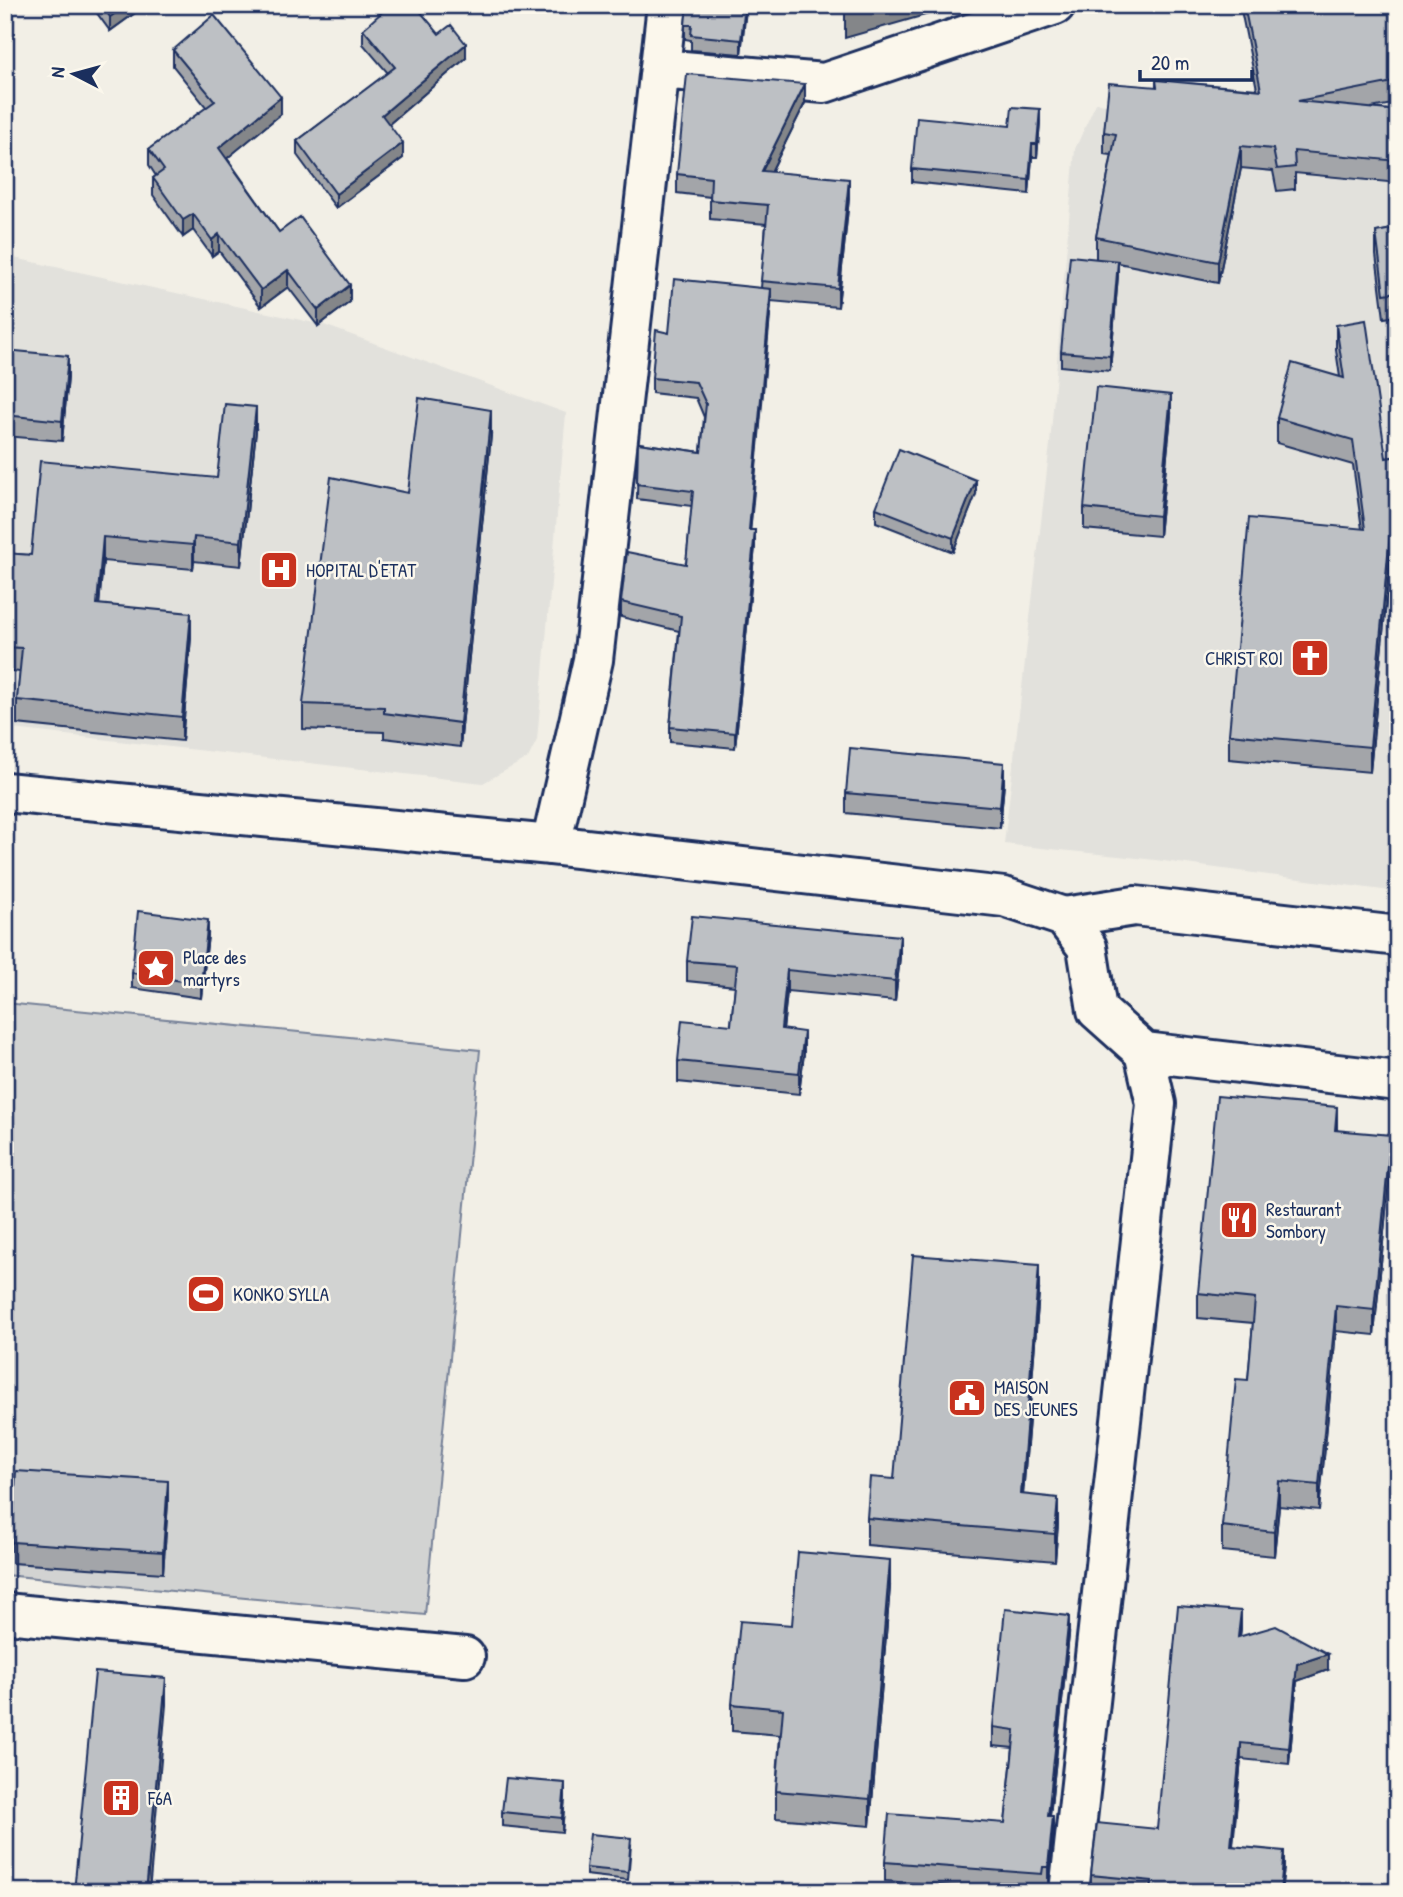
<svg xmlns="http://www.w3.org/2000/svg" width="1403" height="1897" font-family="'Patrick Hand',sans-serif">
<style>
.built{fill:#e2e1dc}
.green{fill:#d2d3d2;stroke:#768198;stroke-width:2}
.lines{fill:none;stroke-linecap:round;stroke-linejoin:round}
.minor-casing{stroke:#1b2f5e;stroke-width:44}
.major-casing{stroke:#1b2f5e;stroke-width:44}
.minor{stroke:#fbf7ec;stroke-width:38}
.major{stroke:#fbf7ec;stroke-width:38}
.wall{fill:#a3a5a9;stroke:#1b2f5e;stroke-width:2}
.shaded-wall{fill:#848689;stroke:#1b2f5e;stroke-width:2}
.building{fill:#bdc0c4;stroke:#1b2f5e;stroke-width:2}
.labels{text-anchor:middle;stroke-width:5;stroke-linejoin:round;paint-order:stroke}
.poi-label{font-size:19px;fill:#1b2f5e;stroke:#fbf7ec;text-anchor:start}
</style>
<rect width="100%" height="100%" fill="#f2efe6"/>
<filter id="ink" filterUnits="userSpaceOnUse"><feTurbulence type="fractalNoise" baseFrequency=".0143" numOctaves="2"/><feDisplacementMap in="SourceGraphic" scale="14" xChannelSelector="R" yChannelSelector="G"/><feConvolveMatrix kernelMatrix="1 2 1 2 8 2 1 2 1" color-interpolation-filters="sRGB"/></filter>
<g filter="url(#ink)">
<path class="built" d="M1096 103 1398 126V892L1156 860 1004 844 1050 444 1075 149Z
M5 256 324 325 566 413 537 740 528 758 483 783 5 728Z"/>
<path class="green" d="M5 1003 480 1050 425 1615 5 1575Z"/>
<g class="lines">
<g class="minor-casing">
<path id="minor" d="M660 69 824 83 1055 5
M551 845 593 660 667 5
M1064 917 1135 906 1398 936
M5 1613 465 1657
M1069 1892 1156 1104 1144 1052"/>
</g>
<g class="major-casing">
<path id="major" d="M5 792 551 845 1004 897 1064 917 1087 947 1097 1010 1144 1052 1398 1081"/>
</g>
<use href="#minor" class="minor"/>
<use href="#major" class="major"/>
</g>
<path class="wall" d="M91 5H146L110 31Z
M746 5 741 54 691 50V40L685 39V25Z
M1240 5H1398V103L1371 108 1398 111V183L1295 173V189L1277 191 1273 171 1241 168 1218 283 1118 263V275L1110 371 1061 366V352L1096 258V237L1112 155 1104 154V132L1156 87V80L1257 89Z
M363 29 439 34 466 58 389 124 403 158 336 208 297 155V141L388 73 363 44Z
M173 50 281 114 227 158 279 232 350 302 318 326 288 287 261 307 219 251 212 256 193 230 183 237 153 195V178L156 176 149 165V149L207 108 173 66Z
M805 103 771 172 849 198 838 307 771 301 750 530 755 546 735 748 670 742V727L679 631 621 617V602L686 564 692 506 637 499 638 443 701 452 704 417 696 398 652 393V378L669 333 761 288 766 224 710 219V197L677 193V174Z
M1040 122 1037 157H1032L1029 194 912 182V169L1010 126Z
M1398 228V316L1384 318 1376 255V232Z
M1336 325 1386 458 1398 456V526L1393 527 1370 772 1229 759V734L1362 529 1353 465 1277 443V418L1340 377 1336 350Z
M5 350 68 377 62 441 5 436Z
M1171 415 1159 536 1084 529V508Z
M256 431 241 566 194 561 193 569 103 561 99 605 191 637 182 741 17 724V700L20 672 5 670V553L31 555 217 478Z
M491 435 460 747 384 738V732L303 729V704L408 493Z
M976 494 953 552 876 522V508Z
M1004 783 1000 828 846 813V793Z
M208 935 201 998 132 988V973Z
M900 957 895 1001 787 991 783 1030 804 1053 799 1094 678 1082V1061L731 1025 735 986 687 981V961Z
M1337 1130 1391 1160 1374 1335 1336 1331 1319 1510 1279 1506 1274 1556 1222 1551V1526L1248 1380 1253 1323 1198 1318V1293Z
M1039 1292 1023 1494 1058 1524 1055 1561 867 1545V1518L894 1479Z
M168 1502 163 1573 12 1563V1542Z
M890 1587 870 1826 776 1818V1791L780 1735 732 1731V1704L792 1625Z
M1241 1628 1240 1636 1328 1670 1297 1681 1289 1764 1241 1759 1233 1846 1284 1867 1281 1892 1091 1891V1875L1157 1829Z
M1069 1635 1050 1816 1053 1836 1048 1887 1043 1886 1042 1892H1029L885 1881V1862L1005 1823 1013 1748 993 1746V1727Z
M565 1797 562 1832 502 1826V1812Z
M631 1845 628 1880 586 1875V1868Z"/>
<path class="shaded-wall" d="M126 5H146L110 31V17Z
M745 5H746V10L741 54V40Z
M870 5H960L845 38V12Z
M466 44V58L382 130V115Z
M805 84V103L762 190V171Z
M281 97V114L219 165V148Z
M1040 109V122L1037 157V144Z
M403 143V158L336 208V194Z
M1032 144V157L1029 194V180Z
M1241 146V168L1218 283V262Z
M849 179V198L838 307V288Z
M193 214V230L183 237V220Z
M219 234V251L212 256V240Z
M1118 261V275L1110 371V356Z
M288 270V287L261 307V290Z
M350 285V302L318 326V310Z
M771 289V305L749 545V530Z
M68 356V377L62 441V421Z
M1171 395V415L1159 536V516Z
M256 407V431L241 566V542Z
M491 410V435L460 747V723Z
M976 480V494L953 552V538Z
M1393 501V527L1370 772V747Z
M755 530V546L735 748V733Z
M103 537V561L97 628V604Z
M194 537V561L193 569V545Z
M191 613V637L182 741V717Z
M1004 763V783L1000 828V807Z
M208 920V935L201 998V984Z
M900 936V957L895 1001V981Z
M787 970V991L781 1050V1029Z
M804 1032V1053L799 1094V1073Z
M1337 1107V1132L1335 1130Z
M1391 1135V1160L1374 1335V1310Z
M1039 1265V1292L1021 1521V1494Z
M1336 1306V1331L1319 1510V1485Z
M168 1481V1502L163 1573V1552Z
M1279 1481V1506L1274 1556V1532Z
M1058 1498V1524L1055 1561V1534Z
M890 1560V1587L870 1826V1799Z
M1241 1611V1628L1238 1653V1637Z
M1069 1616V1635L1048 1835V1816Z
M1328 1654V1670L1297 1681 1289 1764V1748L1297 1664Z
M166 1678V1705L149 1892H146Z
M1241 1743V1759L1231 1862V1846Z
M565 1783V1797L562 1832V1818Z
M1053 1816V1836L1048 1887V1867Z
M1284 1851V1867L1281 1892H1280Z"/>
<path class="building" d="M102 5H126L110 17Z
M390 5H415L439 34 451 25 466 44 382 115 403 143 336 194 297 141 395 67 363 29Z
M687 5H745L741 40 691 35 692 25H685Z
M845 5H870L845 12Z
M1244 5H1398V81L1298 101 1398 111V161L1294 151 1295 167 1277 169 1273 149 1241 146 1218 262 1096 237 1116 134 1104 132 1109 83 1157 87 1156 80 1261 90Z
M214 15 281 97 219 148 279 232 300 217 350 285 318 310 288 270 261 290 219 234 212 240 193 214 183 220 153 178 164 170 149 149 215 101 173 50Z
M687 74 805 84 762 171 849 179 838 288 761 281 768 205 710 200 711 178 677 174Z
M1012 107 1040 109 1037 144H1032L1029 180 912 169 917 117 1010 126Z
M1398 228V292L1384 294 1376 232Z
M1070 256 1118 261 1110 356 1061 352Z
M674 279 771 289 749 530H755L735 733 670 727 681 616 621 602 627 552 686 564 693 491 637 484 638 443 701 452 706 404 696 382 652 378 656 330 669 333Z
M1366 320 1386 458 1398 456V501H1393L1370 747 1229 734 1249 518 1365 529 1353 440 1277 418 1292 363 1344 378 1336 325Z
M5 350 68 356 62 421 5 415Z
M1096 387 1171 395 1159 516 1084 508Z
M419 398 491 410 460 723 384 713V707L303 704 331 477 408 493Z
M225 404 256 407 241 542 194 537 193 545 103 537 97 604 191 613 182 717 17 700 22 648 5 647V553L31 555 40 461 217 478Z
M899 449 976 480 953 538 876 508Z
M850 748 1004 763 1000 807 846 793Z
M138 911 208 920 201 984 132 973Z
M692 916 900 936 895 981 787 970 781 1029 804 1032 799 1073 678 1061 682 1020 731 1025 737 965 687 961Z
M1217 1096 1337 1107 1335 1130 1391 1135 1374 1310 1336 1306 1319 1485 1279 1481 1274 1532 1222 1526 1236 1379 1248 1380 1255 1299 1198 1293Z
M913 1255 1039 1265 1021 1494 1058 1498 1055 1534 867 1518 870 1477 894 1479Z
M16 1471 168 1481 163 1552 12 1542Z
M798 1552 890 1560 870 1799 776 1791 783 1709 732 1704 740 1621 792 1625Z
M1178 1606 1241 1611 1238 1637 1276 1626 1328 1654 1297 1664 1289 1748 1241 1743 1231 1846 1284 1851 1280 1892H1151L1152 1881 1091 1875 1097 1823 1157 1829Z
M1005 1609 1069 1616 1048 1816H1053L1048 1867H1043L1042 1874 885 1862 889 1814 1005 1823 1015 1730 993 1727Z
M95 1672 166 1678 146 1892H74Z
M506 1778 565 1783 562 1818 502 1812Z
M590 1834 631 1838 628 1872 586 1868Z"/>
</g>
<defs>
<g id="hospital-square" transform="scale(2.0125)"><rect x="-9" y="-9" width="18" height="18" rx="4" fill="#c8321e" stroke="#fbf7ec"/><path d="M-5-5h3v3.5h4V-5h3V5h-3V1.5h-4V5h-3Z" fill="#fff"/></g>
<g id="church-square" transform="scale(2.0125)"><rect x="-9" y="-9" width="18" height="18" rx="4" fill="#c8321e" stroke="#fbf7ec"/><path d="M-1.2-6h2.4v3.5h3.3v2.4h-3.3V6h-2.4V-.1h-3.3v-2.4h3.3Z" fill="#fff"/></g>
<g id="sight-square" transform="scale(2.0125)"><rect x="-9" y="-9" width="18" height="18" rx="4" fill="#c8321e" stroke="#fbf7ec"/><path d="M0-6L1.8-2.2L6-1.7L2.9 1.2L3.7 5.4L0 3.3L-3.7 5.4L-2.9 1.2L-6-1.7L-1.8-2.2Z" fill="#fff"/></g>
<g id="restaurant-square" transform="scale(2.0125)"><rect x="-9" y="-9" width="18" height="18" rx="4" fill="#c8321e" stroke="#fbf7ec"/><path d="M-5-6h1v4h1v-4h1v4h1v-4h1v5L-1.5 .5V6h-2V.5L-5-1ZM5-6V6H3V1.5H1.5Q1.5-4 5-6Z" fill="#fff"/></g>
<g id="stadium-square" transform="scale(2.0125)"><rect x="-9" y="-9" width="18" height="18" rx="4" fill="#c8321e" stroke="#fbf7ec"/><path d="M0-5a6.5 5 0 1 0 0 10a6.5 5 0 1 0 0-10ZM-3.5-1.8h7v3.6h-7Z" fill="#fff"/></g>
<g id="civic-square" transform="scale(2.0125)"><rect x="-9" y="-9" width="18" height="18" rx="4" fill="#c8321e" stroke="#fbf7ec"/><path d="M-.6-6.5H3V-4.5H.6V-3L4-1V1h2V6H-6V1h2V-1L-.6-3ZM-1.2 2.5V6h2.4V2.5Z" fill="#fff"/></g>
<g id="building-square" transform="scale(2.0125)"><rect x="-9" y="-9" width="18" height="18" rx="4" fill="#c8321e" stroke="#fbf7ec"/><path d="M-4-6H4V6H1V3H-1V6H-4ZM-2.5-4.3h1.7v1.8h-1.7ZM.8-4.3h1.7v1.8H.8ZM-2.5-1h1.7V.8h-1.7ZM.8-1h1.7V.8H.8Z" fill="#fff"/></g>
</defs>
<g fill-rule="evenodd">
<use href="#hospital-square" x="279" y="570"/>
<use href="#church-square" x="1310" y="658"/>
<use href="#sight-square" x="156" y="968"/>
<use href="#restaurant-square" x="1239" y="1220"/>
<use href="#stadium-square" x="206" y="1294"/>
<use href="#civic-square" x="967" y="1398"/>
<use href="#building-square" x="121" y="1798"/>
</g>
<g class="labels">
<g class="poi-label">
<text x="306" y="577">HOPITAL D'ETAT</text>
<text x="1283" y="665" text-anchor="end">CHRIST ROI</text>
<text x="183" y="964">Place des<tspan x="183" dy="22">martyrs</tspan></text>
<text x="1266" y="1216">Restaurant<tspan x="1266" dy="22">Sombory</tspan></text>
<text x="233" y="1301">KONKO SYLLA</text>
<text x="994" y="1394">MAISON<tspan x="994" dy="22">DES JEUNES</tspan></text>
<text x="148" y="1805">F6A</text>
</g>
</g>
<rect width="1403" height="1897" fill="none" stroke="#fbf7ec" stroke-width="28"/>
<rect x="14" y="14" width="1375" height="1869" fill="none" stroke="#1b2f5e" stroke-width="2.5" filter="url(#ink)"/>
<g transform="translate(74 74) rotate(276)" stroke="#fbf7ec" stroke-width="5" paint-order="stroke">
<path d="M0-5L12 26L0 18L-12 26Z" fill="#1b2f5e"/>
<text y="-10" font-size="19" font-weight="bold" text-anchor="middle" fill="#1b2f5e">N</text>
</g>
<path d="M1140 70v10h112v-10" fill="none" stroke="#1b2f5e" stroke-width="3.5"/>
<text x="1151" y="70" font-size="21" fill="#1b2f5e" stroke="#fbf7ec" stroke-width="5" paint-order="stroke">20 m</text>
</svg>
